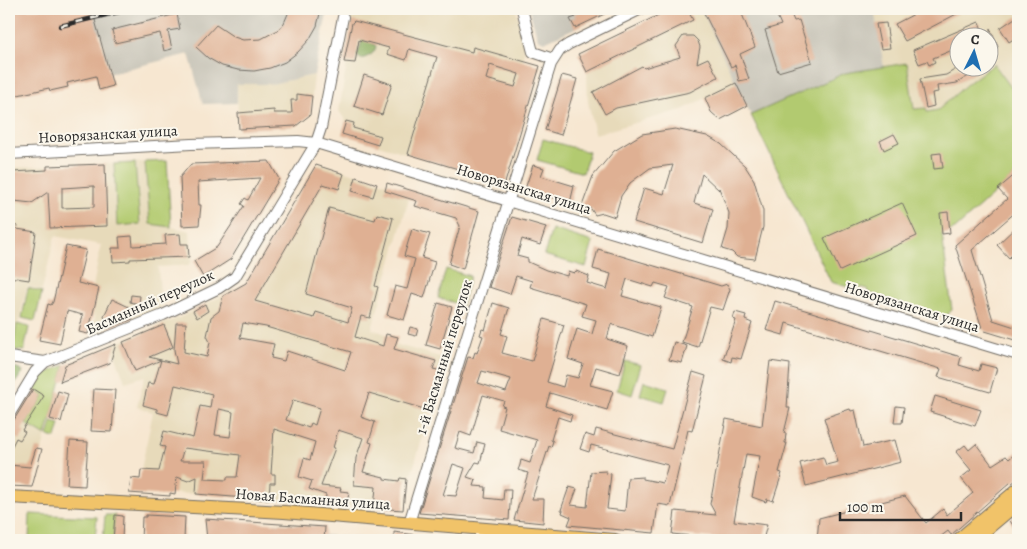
<svg xmlns="http://www.w3.org/2000/svg" width="1027" height="549" font-family="Alegreya,serif">
<style>
.built{fill:#e7daba;fill-rule:evenodd}
.industrial{fill:#c8c4b8}
.green{fill:#b2ca6f;stroke:#6e7a4d}
.forest{fill:#8dae62;stroke:#5c6c46}
.building{fill:#dfb093;fill-rule:evenodd}
.lines{fill:none;stroke-linecap:round;stroke-linejoin:round}
.minor-casing{stroke:#726d65;stroke-width:12}
.major-casing{stroke:#726d65;stroke-width:14}
.minor{stroke:#fff;stroke-width:10}
.major{stroke:#f1c369;stroke-width:12}
.rail-casing{stroke:#2b2b2b;stroke-width:4.5}
.rail{stroke:#fbf7ec;stroke-width:2.5;stroke-dasharray:8;stroke-linecap:butt}
.labels{text-anchor:middle;stroke-width:4;stroke-linejoin:round;paint-order:stroke}
.street-label{font-size:15px;fill:#2b2b2b;stroke:#fbf7ec}
</style>
<rect width="100%" height="100%" fill="#fbf7ec"/>
<filter id="ink" filterUnits="userSpaceOnUse"><feTurbulence type="fractalNoise" baseFrequency=".02" numOctaves="2"/><feDisplacementMap in="SourceGraphic" scale="10" xChannelSelector="R" yChannelSelector="G"/><feConvolveMatrix kernelMatrix="1 2 1 2 8 2 1 2 1" color-interpolation-filters="sRGB"/></filter>
<filter id="wash" filterUnits="userSpaceOnUse"><feTurbulence type="fractalNoise" baseFrequency=".0096" numOctaves="4" result="noise"/><feDisplacementMap in="SourceGraphic" scale="20" xChannelSelector="R" yChannelSelector="G"/><feGaussianBlur stdDeviation="1.12" result="paint"/><feColorMatrix in="noise" values="0 0 0 0 0 0 0 0 0 0 0 0 0 0 0 0 0 1.4 0 .05"/><feComposite in="paint" operator="in"/></filter>
<g filter="url(#wash)">
<rect width="100%" height="100%" fill="#f7e7d1"/>
<path class="built" d="M347 9H516L525 41 523 61 540 66 505 183 342 134 346 121 339 111 347 62 344 61 352 23Z
M687 9H701L736 83 682 110 595 134 588 102 587 72 693 20Z
M874 9H1018V97L994 64 967 84 938 110 926 112 914 109 907 63 884 67ZM960 38H990V68H960Z
M314 75 310 115 296 126 275 127 274 110 238 113 237 84H271Z
M167 161 171 227 190 231 192 262 188 265 158 267 161 307 92 334 95 316 93 315 99 288 93 287 101 245 55 236 42 290 27 286 14 343 9 342V168Z
M322 164 411 191 372 329 386 334 384 341 446 359 410 479H406L403 510 196 494 170 493V496L129 493 131 478 143 479 141 470 153 412 137 407 145 376 125 382 112 345 183 316 246 283 316 165ZM274 345 244 469 238 468 249 394Z
M65 365 32 487 9 486V428L44 374Z
M411 534 464 540H471H410Z"/>
<path class="industrial" d="M94 9H328L314 75 271 84H237V103L203 104 189 54 110 73 100 33H97L93 13H95Z
M529 9H592L597 18 544 42 538 39Z
M701 9H874L884 67 845 73 751 115Z
M274 523 325 527 324 535 386 540H276Z"/>
<path class="green" d="M907 63 914 109 926 108 927 112 938 110 967 84 994 64 1018 97V172L955 229 942 234 952 310 945 317 868 293 867 289 861 287 858 290 831 282 751 115 845 73Z
M543 139 589 152 583 173 537 160Z
M167 161 171 227 150 224 145 162Z
M135 163 140 224 117 226 114 164Z
M552 229 593 242 586 267 544 255Z
M446 269 470 276 462 305 438 298Z
M28 288 42 292 35 321 22 318Z
M17 324 29 327 24 351 9 349V342H14Z
M625 361 641 365 632 395 617 390Z
M65 365 46 436 26 424 44 396 33 389 44 374Z
M644 381 668 388 664 402 640 395Z
M52 422 60 424 56 438 48 436Z
M30 514 97 517 95 540H29Z
M105 515H115L113 540H103Z"/>
<path class="forest" d="M363 38 376 46C375 54 368 57 361 59L357 56Z
M9 366 21 369 23 372 9 392Z"/>
<g id="blocks">
<path class="building" d="M9 9H92L113 86 99 90 96 76 67 83 68 87 50 91 49 88 9 97Z
M290 9H321L317 26 309 40 298 52 285 62 270 68 254 71 238 70 222 66 208 58 196 47 216 25 234 37 243 40 261 39 278 30 284 23Z
M585 9H615L575 28 570 19 576 17 574 14Z
M671 9H687L693 20 587 72 578 54Z
M707 9H740L755 47 740 54 749 79 739 81 735 65 731 67 704 13Z
M774 9H789L794 21 799 20 812 62 778 72 765 30 781 25Z
M924 9H966L905 41 895 24Z
M177 14 180 29 168 31 172 49 164 51 160 33 115 43 112 30Z
M1018 16V36L1009 42 1000 28Z
M354 21 472 52 473 47 540 66 505 183 408 154 437 57 409 49 406 60 387 54 389 48 359 40 355 63 344 62 352 23ZM490 65 519 74 515 87 486 79Z
M979 22 985 38H960V47L933 58 935 62 929 65 927 61 919 64 913 50Z
M886 23 890 48 881 49 876 24Z
M990 28 998 47 992 50 990 44Z
M683 36H693L698 41 700 47 697 63 708 58 718 77 690 92 616 108 605 114 593 92 642 66 644 68 680 57 676 46Z
M958 68H982L957 83 937 86 938 92 932 93 934 106 926 108 920 79 946 75Z
M364 75 392 84 382 115 354 106Z
M562 75 577 79 561 135 545 130Z
M736 83 747 106 720 120 711 112 705 98Z
M297 94 312 96 310 115 296 126 239 129 238 113 274 110V113H292L291 100H297Z
M346 121 354 123 353 128 381 136 378 145 342 134Z
M675 129 707 136 721 144 745 166 754 180 763 211V227L755 259 737 257 732 252 722 249 728 229 729 213 719 188V190L702 174 694 203 713 209 703 243 634 222 644 188 664 194 673 165 650 168 630 183 621 196 615 217 603 213 595 215 591 209 582 206 593 176 614 151 642 134Z
M894 134 899 143 884 150 880 141Z
M941 153 943 168 934 169 932 154Z
M269 161 279 179 231 259 203 277 194 261 217 247 244 206 241 204 245 198 248 200 260 178 198 182 199 205H201L199 225 182 226 180 177 191 164Z
M105 164 107 226 50 228 48 192 32 203 14 201 13 172 47 170V166ZM94 186V207L62 208V188Z
M316 165 344 174 339 189 323 184 255 301 314 318 316 312 348 322 352 308 306 294 329 208 375 220 377 214 393 218 375 286 378 287 370 318 361 316 355 337 383 346 386 334 398 337 394 349 436 361 433 369 442 371 431 411 369 393 361 417 375 422 369 442 372 443 363 472 384 477V479L399 481 400 478 406 479 403 510 374 508 376 487 354 485 356 458 363 438 338 430 333 448H335L321 486 341 488 340 491 349 492 347 505H325L326 495 309 489 312 481 299 477 304 458 310 460 315 442 274 429 271 474H275V483H270L269 500 196 494 197 477 188 481 177 477 175 494 170 493V496L129 493 131 478 140 479 141 470 159 471 165 447 160 446 164 431 193 438 200 406 210 408 212 394 175 385 168 415 157 412V409L143 405 148 383 154 384 161 360 135 371 123 342 164 325 173 347 149 357 177 364 174 350 176 323H186L184 352 207 357 210 342 207 336 211 317 219 311 223 296 246 283ZM243 323 266 327 351 352 345 370 287 351 284 361 271 358 274 344 240 338ZM293 400 320 408 315 425 311 423 309 428 286 420ZM219 409 233 412 230 437 215 435ZM184 448 240 455 237 477H227V480L204 479 206 461H180Z
M533 165 544 168 541 176 574 186 570 203 529 190 526 186Z
M1018 172V210L972 250 993 320 1018 328V341L985 331 982 328 955 245 1007 199 998 189Z
M356 177 377 184 373 197 352 191Z
M387 183 479 211 463 269 449 264 460 226 456 218 415 206 417 201 385 191Z
M902 203 917 236 840 271 824 238Z
M948 212 950 233 942 234 940 213Z
M512 217 546 227 540 245 522 239 517 256 528 259V262L546 270 567 276 568 271 574 273 576 271 589 276 587 283 607 289 611 274 593 269 598 249 721 286 727 284 730 289 723 310 710 307 698 347 682 342 693 307 665 298 669 287 655 283 653 287 627 279 622 296 661 307 652 337 611 324 607 339 628 346 620 374 596 367 590 385 613 391 607 410 550 393 546 406 572 415 570 421 558 417 551 440 553 441 551 447 549 446 532 499H544L543 523 514 520 528 473 518 470 520 465 521 460 530 463 537 440 499 429 505 407 502 406 504 401 483 395 471 436 460 432 455 448 474 453 477 442 485 444 480 463 476 462 467 477 476 480 474 486 486 487 485 498 503 500 504 489H511L509 520 419 513 468 357 473 358 475 352 477 353 483 336 480 335 482 329 485 330 493 303 509 308 501 334 507 336 502 353 532 361 544 319 564 325 547 382 563 387 566 375 578 378 583 364 568 359 577 329 592 334 596 320 582 316 586 304 530 287 532 281 516 276 510 294 489 287ZM482 371 511 379 506 392 478 383ZM453 464 465 468 456 496 443 495Z
M9 225 18 226 17 229 36 232 29 280 9 277V261L11 262 14 243 9 242Z
M1018 225V256L1015 252 1009 258 997 245Z
M412 229 430 234 422 258 435 262 424 298 412 294 404 320 387 315 395 286 407 289 415 259 404 256Z
M180 234 181 244H188L189 257 130 259V261L113 262 112 248H120L119 237 132 236 133 246 166 244 165 235Z
M66 246 86 250 78 283 99 288 88 334 79 332 83 315 67 311 60 344 39 340 48 304 51 305 53 302Z
M131 295 140 296 139 304 130 302Z
M112 299 129 307 133 319 109 328 104 316Z
M775 301 961 357 959 365 979 371 981 364 997 368 990 392 938 377 941 369 786 323 783 335 766 330Z
M438 303 452 307 440 349 426 345Z
M205 304 208 311 197 318 193 311Z
M735 312 746 315 745 320 752 323 741 359 732 357 731 362 723 359 736 320 733 319Z
M410 327 418 329 416 336 408 334Z
M674 342 687 346 682 363 669 360Z
M116 344 110 363 60 382 65 365Z
M770 361 790 364 787 408H790L784 433H786L785 443H787L779 472 782 473 773 501 767 499 766 502 752 497 760 456 746 454 734 521 767 525 763 540H732L672 534 675 511 716 515 710 504 726 419 762 426Z
M693 372 706 376 692 431 688 430 670 506 658 504 654 533 568 525 571 517 562 513 563 510H561L569 487 577 489 571 505 587 507 591 472 606 471V473L611 474 607 509 625 511 628 478 643 477V479L663 483 668 465 591 445 589 452 580 449 585 434 594 437 596 429 672 449Z
M33 389 44 396 22 430 25 432 20 440 16 438 9 452V428Z
M94 389 115 390 112 432 91 431Z
M58 391 68 394 61 422 50 419Z
M935 396 981 410 975 426 930 412Z
M896 406 904 407 902 423H894Z
M850 409 851 411 855 410 863 447 895 440 901 462 806 486 800 463 823 457 826 465 838 462 824 418Z
M70 441 88 442 85 486 67 485Z
M976 444 992 465 1006 456 1009 459 1018 451V479L1012 483 1011 482 951 535 948 531 936 540H817L819 518 905 496 926 523 943 509 947 515 973 493 961 478 971 470 956 452 965 445 969 450Z
M36 448 42 449 32 487 9 486V465L30 467Z
M1018 514V532L1010 521Z
M115 515 123 516 122 540H113Z
M146 515 185 517 184 540H141L142 517H146Z
M205 519 325 527 324 540H207Z
M394 532 423 536V540H394Z"/>
</g>
</g>
<g filter="url(#ink)">
<use href="#blocks" fill-opacity="0" stroke="#726d65" stroke-width="1"/>
<g class="lines">
<g class="minor-casing">
<path id="minor" d="M522 9 533 52 553 59
M9 154 191 144 298 141 316 143 1018 355
M9 357 45 362
M9 415 35 372 45 362 163 315 219 288 235 277 316 143 321 128 343 17
M409 523 551 64 560 50 569 44 641 9
M480 540V528"/>
</g>
<g class="major-casing">
<path id="major" d="M9 497 284 512 615 540
M958 540 1018 489
M974 540 1018 503"/>
</g>
<use href="#minor" class="minor"/>
<use href="#major" class="major"/>
<g class="rail-casing">
<path id="rail" d="M60 26 131 9"/>
</g>
<use href="#rail" class="rail"/>
</g>
</g>
<g class="labels">
<g class="street-label">
<text transform="translate(108 134) rotate(-3)" y="5">Новорязанская улица</text>
<text transform="translate(524 189) rotate(17)" y="5">Новорязанская улица</text>
<text transform="translate(150 302) rotate(-24)" y="5">Басманный переулок</text>
<text transform="translate(912 307) rotate(17)" y="5">Новорязанская улица</text>
<text transform="translate(444 357) rotate(-73)" y="5">1-й Басманный переулок</text>
<text transform="translate(313 499) rotate(4)" y="5">Новая Басманная улица</text>
</g>
</g>
<rect width="1027" height="549" fill="none" stroke="#fbf7ec" stroke-width="30"/>
<g transform="translate(974 52) rotate(5)"><circle r="24" fill="#fbf7ec" stroke="#a8a59f"/>
<path d="M0-4L9 19L0 12L-9 19Z" fill="#1f6fb2"/>
<text y="-8" font-size="14" font-weight="bold" text-anchor="middle" fill="#2b2b2b">С</text>
</g>
<path d="M840 512v8h121v-8" fill="none" stroke="#2b2b2b" stroke-width="2.5"/>
<text x="847" y="512" font-size="15" fill="#2b2b2b" stroke="#fbf7ec" stroke-width="4" paint-order="stroke">100 m</text>
</svg>
